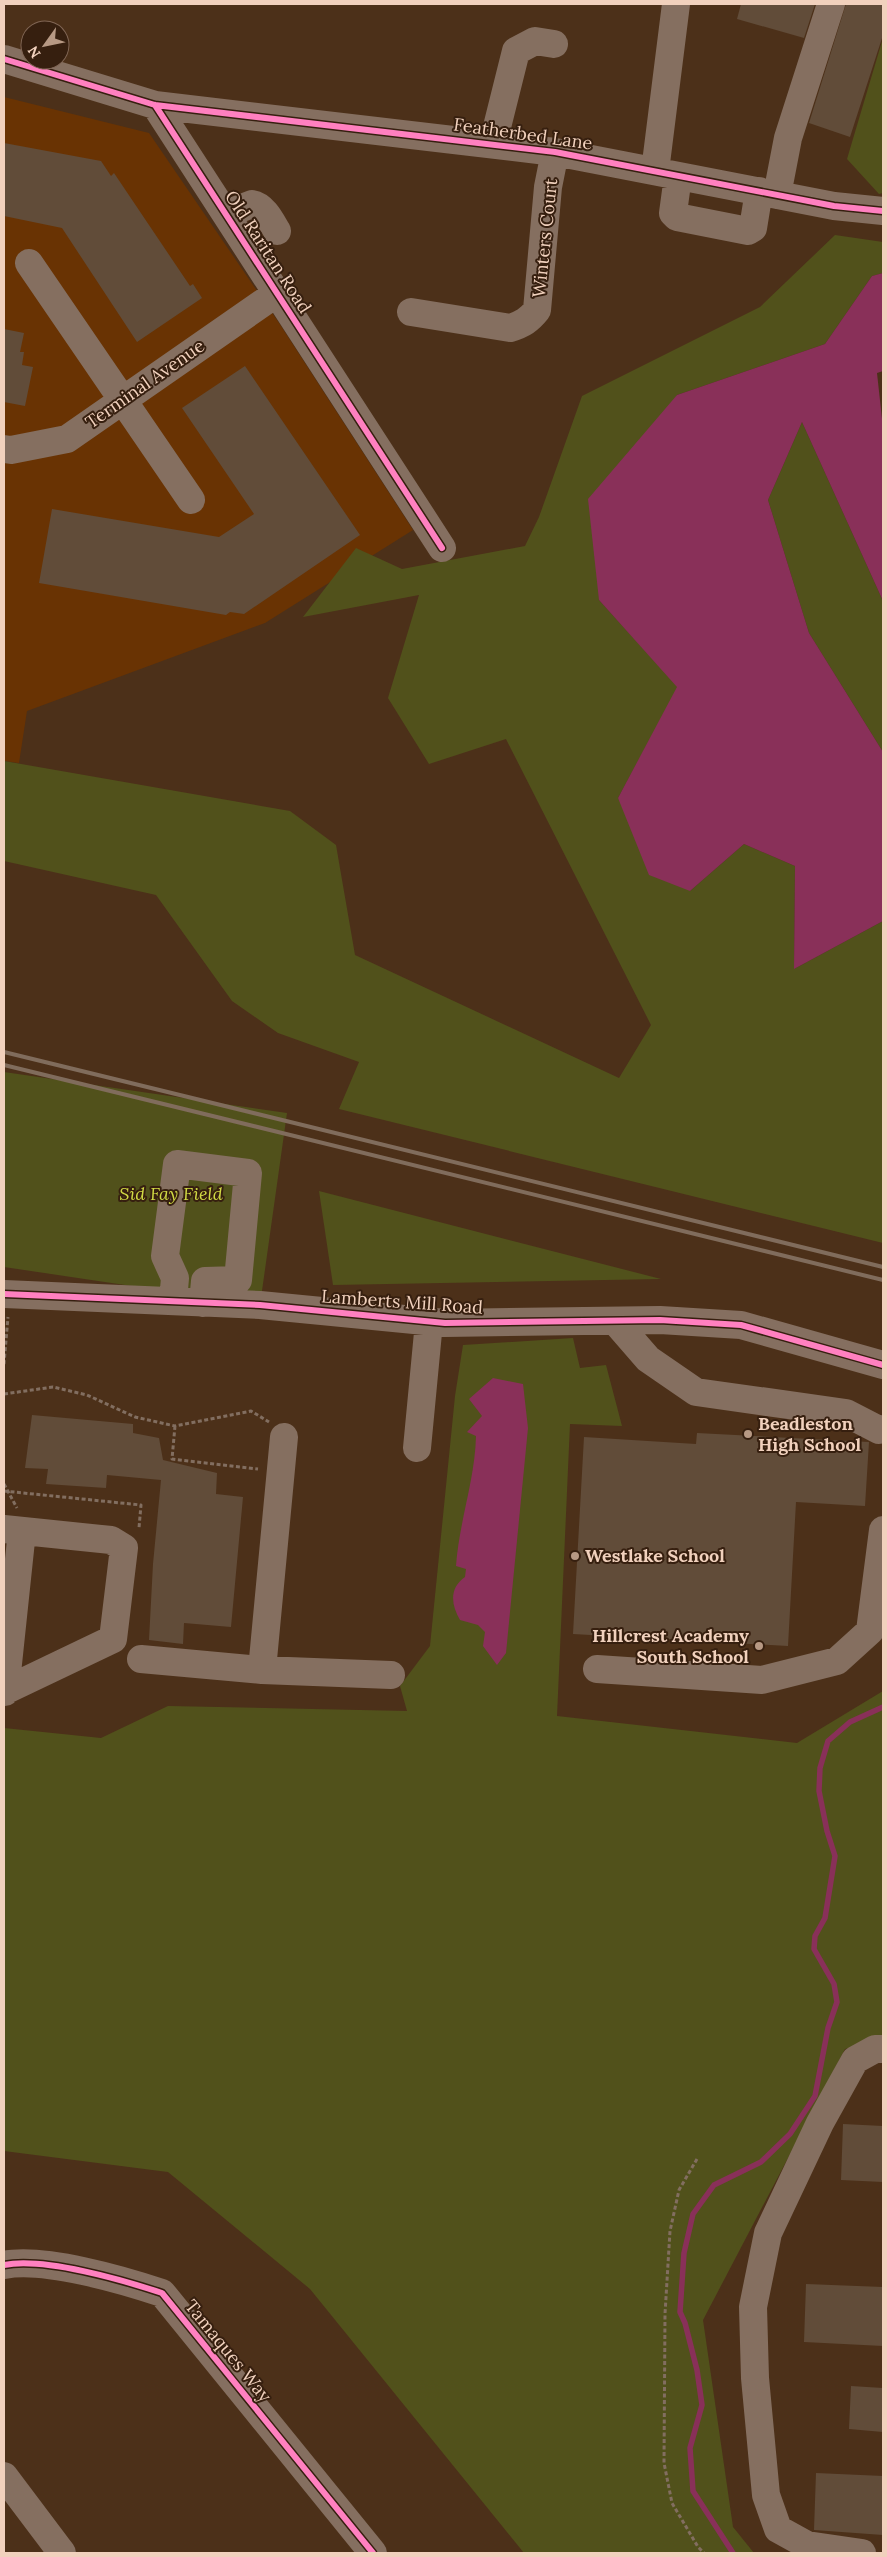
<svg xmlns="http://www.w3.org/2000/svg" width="887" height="2557" font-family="Lora,serif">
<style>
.built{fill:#693303}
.green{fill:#51511b}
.water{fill:#893059}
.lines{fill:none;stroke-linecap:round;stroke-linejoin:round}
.stream{stroke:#893059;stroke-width:5.5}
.building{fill:#614c39}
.path{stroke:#826e60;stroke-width:3;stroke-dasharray:4 2.5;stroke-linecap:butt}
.minor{stroke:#856f60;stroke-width:28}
.rail{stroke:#806c5c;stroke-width:4}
.cycleway-casing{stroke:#361f0f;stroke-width:9}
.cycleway{stroke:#ff80c0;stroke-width:6}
.poi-dot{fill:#b79984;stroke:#361f0f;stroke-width:2}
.labels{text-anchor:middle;stroke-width:4;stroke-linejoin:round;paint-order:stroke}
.street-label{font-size:18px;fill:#f1d1bd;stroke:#361f0f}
.park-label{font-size:18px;font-style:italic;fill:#d1da44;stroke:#361f0f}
.poi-label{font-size:18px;font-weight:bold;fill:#f1d1bd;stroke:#361f0f;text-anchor:start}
</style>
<rect width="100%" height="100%" fill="#4c3019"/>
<path class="built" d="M4 97 149 133 279 323 413 530 265 623 27 711 19 763 4 761Z"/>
<path class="green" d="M883 38V193L879 194 847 159Z
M835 235 883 242V273L872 276 825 344 677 395 599 600 678 687 618 798 690 891 744 844 795 866 794 969 883 921V1243L339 1109 359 1062 278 1033 232 1001 156 895 4 861V761L290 811 336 845 355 955 619 1078 651 1025 506 739 429 764 388 698 419 595 303 617 356 548 402 569 525 546 539 517 582 396 760 307Z
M802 422 883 601V752L809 633 768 500Z
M4 1072 287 1113 260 1305 4 1267Z
M319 1191 661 1279 333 1285Z
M573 1338 580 1368 606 1365 622 1426 570 1424 557 1716 797 1743 883 1691V2039L845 2049 703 2320 733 2527 754 2553H524L310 2289 168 2172 4 2151V1728L101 1738 168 1706 407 1711 400 1686 430 1646 455 1396 463 1345Z"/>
<path class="water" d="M883 273V371L877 373 883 428V601L802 422 768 500 809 633 883 752V921L794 969 795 866 744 844 690 891 649 875 618 798 677 687 599 600 588 499 677 395 825 344 872 276Z
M493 1378 523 1384 528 1428 506 1653 497 1665 483 1646 485 1632 478 1625 460 1620C451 1605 449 1588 465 1577L466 1569 456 1566C459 1522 475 1480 476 1436L467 1432 482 1416 469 1399Z"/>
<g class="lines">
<path class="stream" d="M733 2553 693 2491 690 2448 702 2405 697 2370 685 2323 680 2312 684 2253 693 2214 714 2185 761 2162 790 2134 815 2096 828 2028 837 2002 834 1984 814 1949 815 1936 825 1918 835 1856 827 1831 819 1791 820 1768 828 1741 850 1722 883 1707"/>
</g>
<path class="building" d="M741 4H815L804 38 737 19Z
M846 4H883V35L850 137 809 123Z
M4 143 101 161 111 176 114 173 190 286 193 284 202 298 137 342 62 228 4 216Z
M4 329 24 333 20 352H24L22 365 33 367 25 406 4 402Z
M245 366 360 535 244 614 230 612 226 615 39 583 52 509 219 537 254 514 182 408Z
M32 1415 133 1424V1433L159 1438 163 1460 217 1473 216 1494 243 1497 231 1627 184 1623 183 1644 149 1640 153 1564 161 1480 107 1475 106 1488 46 1484 48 1469 25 1468Z
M697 1433 869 1442 865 1506 796 1502 788 1646 573 1634 584 1437 696 1444Z
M843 2124 883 2126V2182L841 2180Z
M806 2284 883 2287V2346L804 2342Z
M851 2386 883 2388V2432L849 2429Z
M816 2473 883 2476V2535L814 2530Z"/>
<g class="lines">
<path class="path" d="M4 1364 8 1317
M4 1394 53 1387 87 1395 135 1417 175 1426 251 1411 269 1422
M175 1426 172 1459 258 1469
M4 1484 17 1508
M4 1491 141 1505 139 1528
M697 2159 679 2190 670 2231 665 2314 664 2463 672 2503 698 2547 704 2553"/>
<path class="minor" d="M4 59 155 105 555 152 834 206 883 211
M155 105 442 548
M493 143 516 51 535 41 554 44
M655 171 676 4
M678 176 673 213 677 217 748 231 753 228 759 191
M777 195 788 138 831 4
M226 214 252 204C264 206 271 221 277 231
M29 263 191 500
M411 312 510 328C523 324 529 320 537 310L548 187 555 152
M4 449 11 450 67 439 277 293
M4 1294 260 1305 445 1323 660 1320 741 1325 883 1365
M173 1301 175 1278 165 1256 177 1164 248 1173 238 1280 205 1281 203 1303
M615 1321 648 1359 696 1392 846 1413 879 1430 883 1429
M417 1448 429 1322
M4 1529 111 1540 124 1548 113 1639 4 1691
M141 1659 262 1670 284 1437
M597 1669 762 1680 837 1661 870 1631 883 1530
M262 1670 391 1675
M5 1692 22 1531
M4 2265C44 2257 123 2280 162 2293L373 2553
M4 2476 62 2553
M862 2553 807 2545 778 2529 766 2495 755 2378 753 2307 768 2233 820 2123 855 2060 875 2049H883"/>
<path class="rail" d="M4 1052 883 1267
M4 1065 883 1280"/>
<g class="cycleway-casing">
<path id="cycleway" d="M4 59 155 105 555 152 834 206 883 211
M155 105 442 548
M4 1294 260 1305 445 1323 660 1320 741 1325 883 1365
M4 2265C44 2257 123 2280 162 2293L373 2553"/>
</g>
<use href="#cycleway" class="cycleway"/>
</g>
<g class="poi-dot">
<circle cx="748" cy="1434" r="5"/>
<circle cx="575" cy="1556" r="5"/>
<circle cx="759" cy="1646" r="5"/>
</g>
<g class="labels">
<g class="street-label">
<text transform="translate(523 134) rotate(8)" y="6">Featherbed Lane</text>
<text transform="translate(545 238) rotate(-84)" y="6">Winters Court</text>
<text transform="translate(268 252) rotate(57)" y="6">Old Raritan Road</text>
<text transform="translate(145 384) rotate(-35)" y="6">Terminal Avenue</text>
<text transform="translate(402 1302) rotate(4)" y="6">Lamberts Mill Road</text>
<text transform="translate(228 2351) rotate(51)" y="6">Tamaques Way</text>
</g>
<g class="park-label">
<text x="171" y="1200">Sid Fay Field</text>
</g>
<g class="poi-label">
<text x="758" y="1430">Beadleston<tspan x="758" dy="21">High School</tspan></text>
<text x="585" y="1562">Westlake School</text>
<text x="749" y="1642" text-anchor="end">Hillcrest Academy<tspan x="749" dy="21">South School</tspan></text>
</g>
</g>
<rect width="887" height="2557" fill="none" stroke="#f1d1bd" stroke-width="10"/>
<g transform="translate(45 45) rotate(237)"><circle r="24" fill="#361f0f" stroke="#816655"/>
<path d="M0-4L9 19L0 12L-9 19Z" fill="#b79984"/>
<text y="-8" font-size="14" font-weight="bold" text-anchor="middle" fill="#f1d1bd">N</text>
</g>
</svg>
